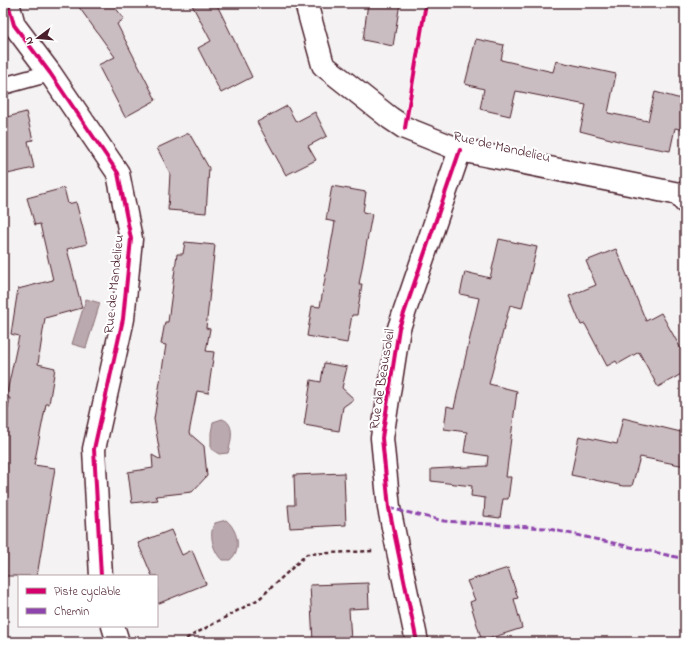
<svg xmlns="http://www.w3.org/2000/svg" width="688" height="645" font-family="'Indie Flower',sans-serif">
<style>
.water{fill:#baa9ae;stroke:#8d727a}
.building{fill:#cabdc1;stroke:#4a1f2b}
.lines{fill:none;stroke-linecap:round;stroke-linejoin:round}
.service-casing{stroke:#4a1f2b;stroke-width:19}
.minor-casing{stroke:#4a1f2b;stroke-width:25}
.path{stroke:#4a1f2b;stroke-width:2.5;stroke-dasharray:4 3;stroke-linecap:butt}
.service{stroke:#fff;stroke-width:16}
.minor{stroke:#fff;stroke-width:22}
.quiet{stroke:#8e44ad;stroke-width:3;stroke-dasharray:6 3;stroke-linecap:butt}
.cycleway-casing{stroke:#fff;stroke-width:6}
.cycleway{stroke:#d6006c;stroke-width:4}
.labels{text-anchor:middle;stroke-width:4;stroke-linejoin:round;paint-order:stroke}
.street-label{font-size:14px;fill:#4a1f2b;stroke:#fff}
</style>
<rect width="100%" height="100%" fill="#f4f2f2"/>
<filter id="ink" filterUnits="userSpaceOnUse"><feTurbulence type="fractalNoise" baseFrequency=".025" numOctaves="2"/><feDisplacementMap in="SourceGraphic" scale="8" xChannelSelector="R" yChannelSelector="G"/><feConvolveMatrix kernelMatrix="1 2 1 2 8 2 1 2 1" color-interpolation-filters="sRGB"/></filter>
<g filter="url(#ink)">
<path class="water" d="M86 299 100 303 86 348 72 344Z
M222 419C236 423 231 442 228 453L219 454 211 449V433L213 422Z
M226 520C237 529 243 549 230 560H222C213 552 208 532 215 523Z"/>
<path class="building" d="M76 3H112L124 19 117 24 156 100 125 117 98 65 115 57Z
M191 3H216L252 77 221 93 198 48 211 41Z
M368 3H400L393 46 363 40Z
M476 39 504 45 501 60 553 72 556 61 616 74 608 113 648 121 655 92 685 100V130L675 128 670 151 626 143 580 131 586 105 516 91 510 116 480 109 484 89 465 84Z
M287 106 296 122 315 112 327 136 308 146 316 160 286 175 257 122Z
M26 112 33 140 28 141 34 168 3 175V118Z
M189 133 209 168 206 213 168 210 170 173 157 148Z
M332 186 366 192 363 212 372 214 359 284H362L357 315H352L347 343 307 336 312 306 320 307 335 222 326 220Z
M64 188 68 204 76 202 87 244 67 249 82 308 45 318 38 364 55 368 49 404H46L34 465 55 468 37 576H3V433L10 398 6 397 19 336 11 334 18 289 53 280 40 224 35 225 27 198Z
M499 239 537 247 522 308 510 305 489 384 517 391 506 477H511L508 499H503L500 518 484 516 485 498 471 496 472 486 431 481V469L487 466 488 456 464 452 467 432 444 429 447 406 454 408 479 298 460 294 465 272 490 278Z
M185 242 215 245 206 328 210 329 206 351 214 352 208 393 197 391 189 433 204 446 207 476 192 492 156 496 158 500 132 503 128 472 153 468 152 455 161 460 154 419 166 345 161 344 165 322H168L177 254H183Z
M616 249 646 321 661 313 685 356V372L658 387 639 352 618 364 616 361 607 366 585 324 581 325 569 296 596 285 586 261Z
M324 363 347 367 342 388 354 399 343 407 339 431 304 425 311 380 321 382Z
M623 418 685 433V466L640 457 632 486H623L571 475 579 436 617 444Z
M344 473 346 525 290 528 288 505H295L294 475Z
M171 530 182 555 192 550 206 584 157 604V576H152L138 543Z
M508 568 518 598 514 599 522 628 482 641 470 602 475 600 467 581Z
M368 583 369 608 349 609 351 640 313 642 310 585Z"/>
<g class="lines">
<g class="service-casing">
<path id="service" d="M3 86 50 73"/>
</g>
<g class="minor-casing">
<path id="minor" d="M8 3 14 25 50 73 118 173 131 239 123 319 94 449 101 576
M306 3 323 65 390 118 405 128 460 150 679 194 685 202
M113 626 118 642
M417 642 389 508 382 438 399 328 460 150"/>
</g>
<path class="path" d="M180 642 259 599 307 554 373 551"/>
<use href="#service" class="service"/>
<use href="#minor" class="minor"/>
<path class="quiet" d="M389 508 444 521 545 528 685 559"/>
<g class="cycleway-casing">
<path id="cycleway" d="M8 3 14 25 50 73 118 173 131 239 123 319 94 449 101 576
M405 128 426 3
M417 642 389 508 382 438 399 328 460 150"/>
</g>
<use href="#cycleway" class="cycleway"/>
</g>
</g>
<g class="labels">
<g class="street-label">
<text transform="translate(502 146) rotate(13)" y="5">Rue de Mandelieu</text>
<text transform="translate(113 284) rotate(-84)" y="5">Rue de Mandelieu</text>
<text transform="translate(381 379) rotate(-81)" y="5">Rue de Beausoleil</text>
</g>
</g>
<rect width="688" height="645" fill="none" stroke="#fff" stroke-width="16"/>
<rect x="8" y="8" width="672" height="629" fill="none" stroke="#4a1f2b" stroke-width="1.5" filter="url(#ink)"/>
<rect x="18" y="575" width="140" height="52" fill="#ffffff" stroke="#b7a5aa"/>
<rect x="26" y="588" width="20" height="6" fill="#d6006c" stroke="#b7a5aa"/>
<text x="54" y="595" font-size="12" fill="#4a1f2b">Piste cyclable</text>
<rect x="26" y="608" width="20" height="6" fill="#8e44ad" stroke="#b7a5aa"/>
<text x="54" y="615" font-size="12" fill="#4a1f2b">Chemin</text>
<g transform="translate(38 38) rotate(254)" stroke="#ffffff" stroke-width="3" paint-order="stroke">
<path d="M0-3L7 15L0 10L-7 15Z" fill="#4a1f2b"/>
<text y="-6" font-size="11" font-weight="bold" text-anchor="middle" fill="#4a1f2b">N</text>
</g>
</svg>
